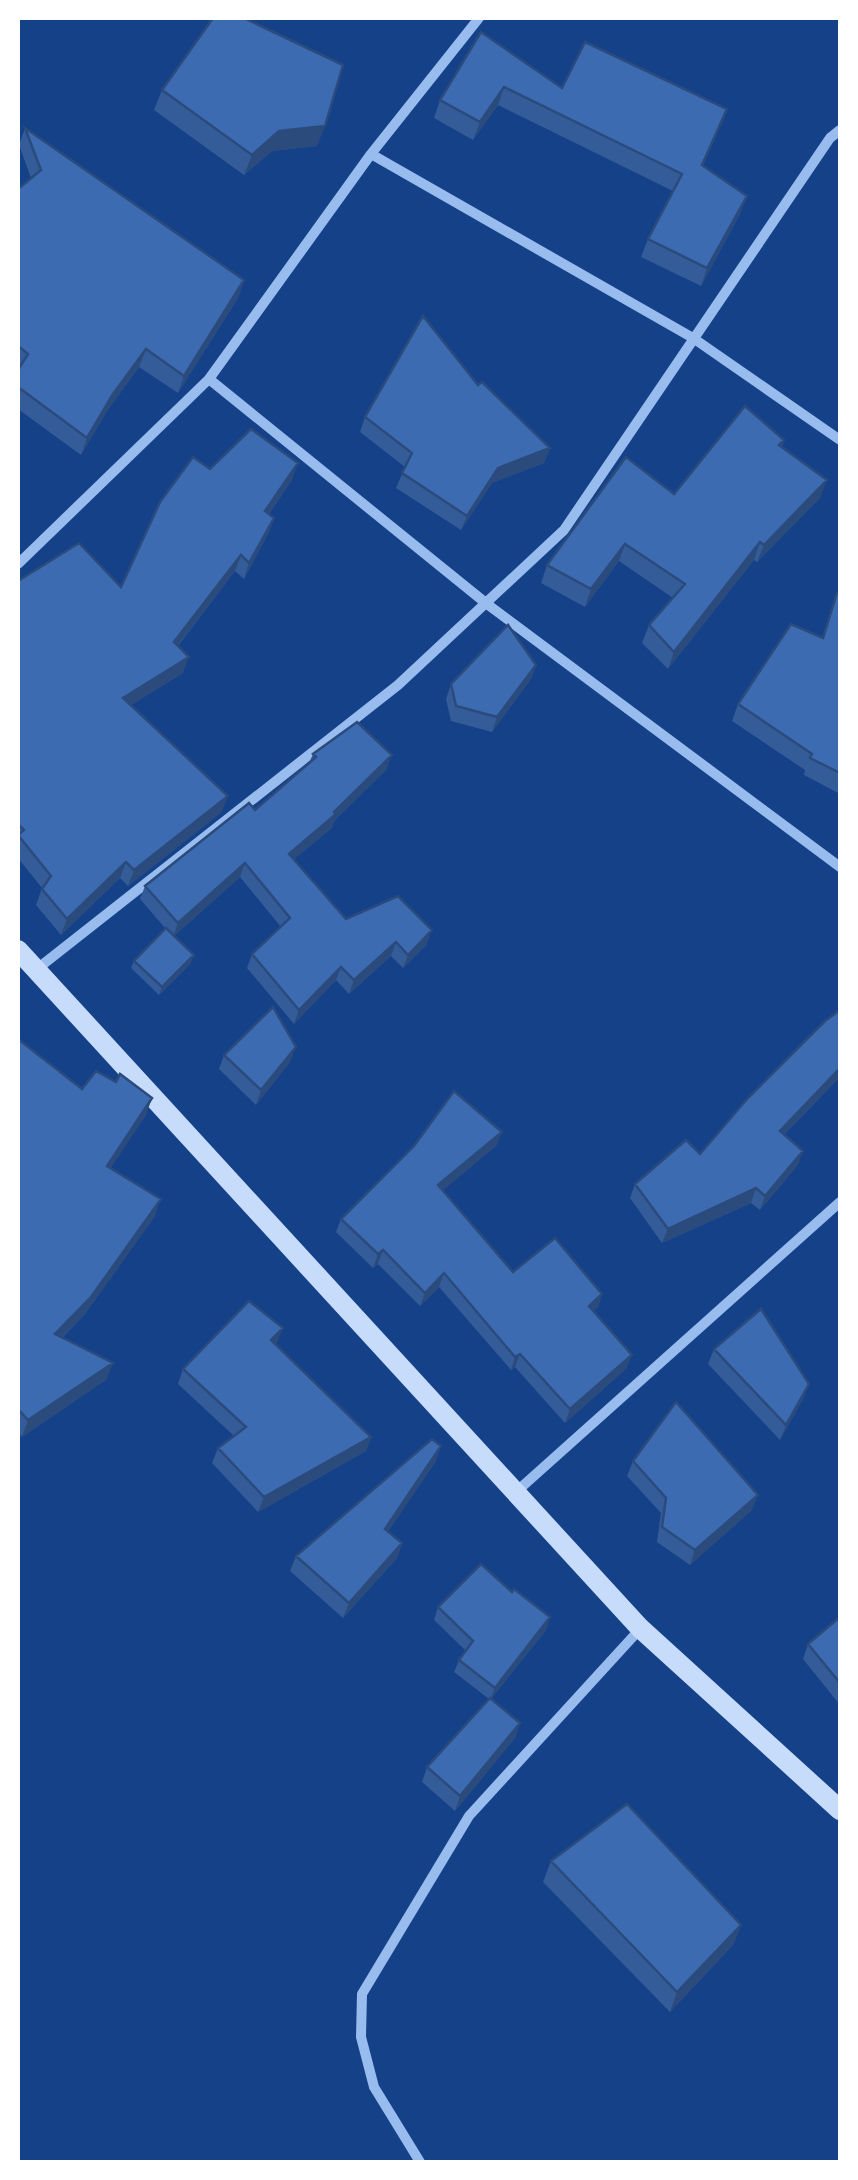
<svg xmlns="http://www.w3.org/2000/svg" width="858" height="2180" font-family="Raleway,sans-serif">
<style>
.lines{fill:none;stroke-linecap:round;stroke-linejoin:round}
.street{stroke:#99bcef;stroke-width:10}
.secondary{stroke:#c7dbfb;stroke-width:20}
.wall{fill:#345c99}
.shaded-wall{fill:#2b4b7d}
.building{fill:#3d6bb2;stroke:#2b4b7d;stroke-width:2.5}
</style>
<rect width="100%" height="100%" fill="#144188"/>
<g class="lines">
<path class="street" d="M371 154 693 338 840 440
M209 379 487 604 840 867
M18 564 209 379 371 154 479 18
M37 969 398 685 564 530 830 138 840 130
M516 1492 840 1202
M420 2162 374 2087 361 2037 362 1994 469 1816 640 1629"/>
<path class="secondary" d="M18 950 640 1628 840 1810"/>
</g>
<path class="wall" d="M481 32 562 88 727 109 703 166 740 214 701 286 641 257 648 239 673 191 498 105 473 140 434 118 440 100Z
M162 90 317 146 272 151 244 175 154 110Z
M25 128 244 280 238 298 178 393 139 367 107 411 81 455 18 409V189L31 178 19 145Z
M478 385 550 448 544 463 492 483 461 530 396 488 405 467 360 432 365 417Z
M784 440 782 446 820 498 757 562 754 560 668 669 642 643 649 625 673 598 619 561 585 607 541 583 547 565 674 494Z
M210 469 292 480 269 514 274 518 268 534 244 579 235 571 178 646 183 673 131 705 222 812 128 886 120 878 61 935 36 905 42 888 18 858V581L121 587Z
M837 593 840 594V794L804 775 805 770 732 721 738 704 822 638Z
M536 665 531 679 492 732 451 721 446 699 451 684Z
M313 754 387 769 334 821 332 828 294 859 346 919 427 944 403 968 391 956 349 994 336 980 294 1024 247 968 252 954 281 927 240 877 174 936 191 963 159 995 131 968 134 961 165 928 140 899 145 886 255 810 309 763Z
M840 1010V1077L784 1135 798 1165 760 1210 751 1203 662 1243 630 1198 635 1184 700 1154Z
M18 1039 82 1089 146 1115 110 1168 155 1216 85 1314 62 1338 107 1379 22 1437 18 1432Z
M224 1055 290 1062 256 1105 219 1069Z
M497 1145 443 1190 513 1272 602 1294 598 1307 593 1311 627 1368 565 1423 515 1367 511 1370 439 1287 420 1306 378 1264 373 1268 336 1232 341 1219Z
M277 1343 276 1345 371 1437 366 1451 258 1512 212 1463 218 1448 234 1436 178 1384 183 1369Z
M714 1349 809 1384 803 1399 780 1440 708 1364Z
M436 1461 388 1531 402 1543 397 1558 343 1618 290 1571 296 1556Z
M633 1461 752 1510 690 1565 657 1542 661 1513 627 1476Z
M512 1592 550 1617 546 1630 491 1699 520 1723 515 1738 455 1811 422 1782 427 1767 489 1699 454 1672 459 1660 466 1651 434 1620 438 1607Z
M840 1617V1705L803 1659 808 1644Z
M551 1861 741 1925 733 1945 670 2012 543 1882Z"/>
<path class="shaded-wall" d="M504 87 498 105 473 140 480 122Z
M325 126 317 146 272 151 244 175 252 155 279 131Z
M747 196 740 214 701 286 707 268Z
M244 280 238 298 178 393 184 376Z
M146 349 139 367 107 411 81 455 87 438 113 394Z
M550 448 544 463 492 483 461 530 467 516 498 468Z
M298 463 292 480 260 527 265 511Z
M827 480 820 498 757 562 764 545Z
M274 518 268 534 244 579 249 563Z
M760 542 754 560 668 669 674 652Z
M625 544 619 561 585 607 591 589Z
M241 555 235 571 168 658 174 642Z
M189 657 183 673 117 714 123 698Z
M536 665 531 679 492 732 497 717Z
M392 755 387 769 334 821 332 828 284 867 289 854Z
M228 796 222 812 128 886 134 870Z
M126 862 120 878 61 935 67 919Z
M245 863 240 877 173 937 178 923Z
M432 930 427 944 403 968 408 955Z
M396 942 391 956 349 994 354 980Z
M194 955 191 963 159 995 162 987Z
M341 967 336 980 294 1024 299 1010Z
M296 1047 290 1062 256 1105 261 1090Z
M840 1068V1077L774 1145 780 1131Z
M152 1098 146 1115 101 1183 107 1166Z
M502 1132 497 1145 434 1198 438 1185Z
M803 1151 798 1165 760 1210 765 1196Z
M756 1188 751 1203 662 1243 668 1229Z
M161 1199 155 1216 85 1314 48 1351 55 1334Z
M383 1250 378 1264 373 1268 378 1254Z
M444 1273 439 1287 420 1306 425 1293Z
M602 1294 598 1307 584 1320 589 1306Z
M283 1328 277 1343 266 1355 271 1340Z
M520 1354 515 1367 511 1370 515 1357Z
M632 1355 627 1368 565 1423 570 1409Z
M113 1363 107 1379 22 1437 28 1420Z
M809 1384 803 1399 780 1440 786 1425Z
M371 1437 366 1451 258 1512 264 1497Z
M441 1446 436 1461 380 1544 385 1529Z
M758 1495 752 1510 690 1565 695 1550Z
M402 1543 397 1558 343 1618 349 1603Z
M550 1617 546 1630 490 1700 495 1688Z
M520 1723 515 1738 455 1811 460 1796Z
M741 1925 733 1945 670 2012 677 1992Z"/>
<path class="building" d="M213 18H244L343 65 325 126 279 131 252 155 162 90Z
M481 32 562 88 585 42 727 109 702 165 747 196 707 268 648 239 682 174 504 87 480 122 440 100Z
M25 128 244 280 184 376 146 349 113 394 87 438 18 387V370L28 354 18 346V189L41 170Z
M423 316 478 385 482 382 550 448 498 468 467 516 402 473 412 453 365 417Z
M745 406 784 440 779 445 827 480 764 545 760 542 674 652 649 625 685 584 625 544 591 589 547 565 626 457 674 494Z
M251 429 298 463 265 511 274 518 249 563 241 555 174 642 189 657 123 698 228 796 134 870 126 862 67 919 42 889 51 876 18 835 24 830 18 824V581L79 543 121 587 160 502 193 457 210 469Z
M837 593 840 594V773L810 758 812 754 738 704 791 624 823 638Z
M508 625 536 665 497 717 456 706 451 684Z
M357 722 392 755 334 812 336 814 289 854 346 919 398 896 432 930 408 955 396 942 354 980 341 967 299 1010 252 954 290 918 245 863 178 923 145 886 249 803 255 810 316 757 313 754Z
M166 928 194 955 162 987 134 961Z
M273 1007 296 1047 261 1090 224 1055Z
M840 1010V1068L780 1131 803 1151 765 1196 756 1188 668 1229 635 1184 686 1140 700 1154 748 1098 825 1021Z
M18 1039 82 1089 96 1071 116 1082 120 1074 152 1098 107 1166 161 1199 91 1297 55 1334 113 1363 28 1420 18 1409Z
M454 1091 502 1132 438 1185 513 1272 555 1238 602 1294 589 1306 632 1355 570 1409 520 1354 515 1357 444 1273 425 1293 383 1250 378 1254 341 1219 414 1146Z
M249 1301 283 1328 271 1340 371 1437 264 1497 218 1448 246 1427 183 1369Z
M761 1309 809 1384 786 1425 714 1349Z
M676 1402 758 1495 695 1550 662 1527 666 1498 633 1461Z
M432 1439 441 1446 385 1529 402 1543 349 1603 296 1556Z
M481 1564 512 1592 514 1589 550 1617 495 1688 459 1660 473 1641 438 1607Z
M840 1617V1683L808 1644Z
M490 1698 520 1723 460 1796 427 1767Z
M627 1804 741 1925 677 1992 551 1861Z"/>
<rect width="858" height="2180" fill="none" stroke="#ffffff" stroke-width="40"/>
</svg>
